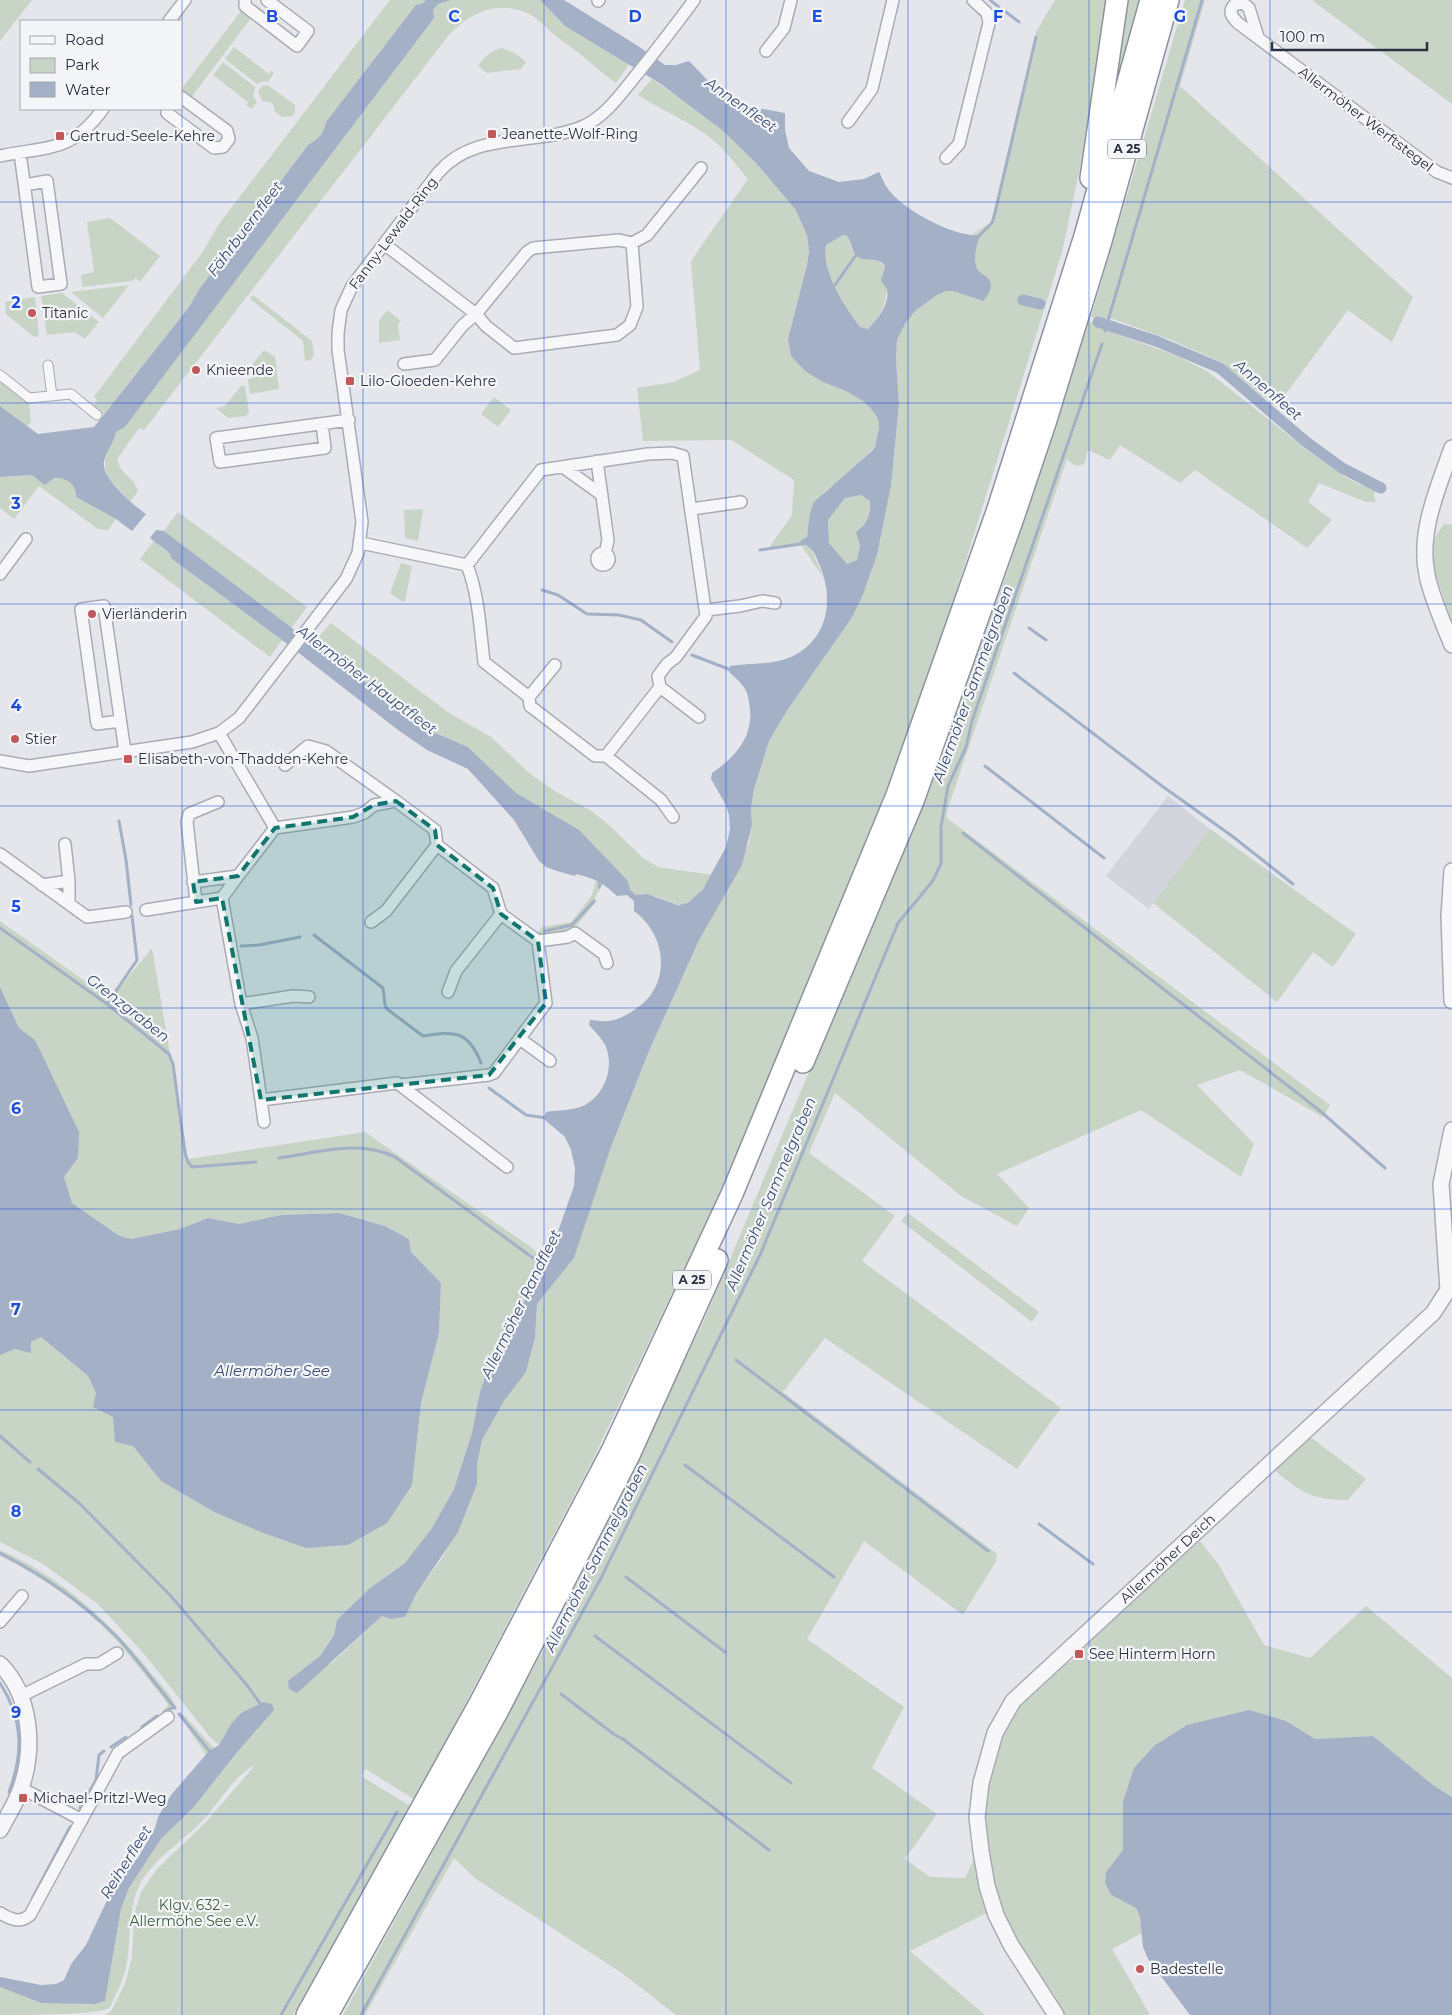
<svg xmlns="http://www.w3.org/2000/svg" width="1452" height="2015" font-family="Montserrat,sans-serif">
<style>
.built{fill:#d3d5dc}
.green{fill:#c8d4c6}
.water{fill:#a3b0c6;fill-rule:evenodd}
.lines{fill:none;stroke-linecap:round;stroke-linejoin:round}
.stream{stroke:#a3b0c6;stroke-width:3}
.canal{stroke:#a3b0c6;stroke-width:11}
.pedestrian-casing{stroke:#a9acb5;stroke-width:11}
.minor-casing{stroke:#a9acb5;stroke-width:14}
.tertiary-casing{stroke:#a9acb5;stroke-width:18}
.motorway-casing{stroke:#8d92a0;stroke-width:24}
.pedestrian{stroke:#f7f7f9;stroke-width:9}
.minor{stroke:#f7f7f9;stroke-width:11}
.tertiary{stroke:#f7f7f9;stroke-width:15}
.motorway{stroke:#fff;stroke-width:21}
.marked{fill:#0f766e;fill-opacity:0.2;stroke:#0f766e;stroke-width:4;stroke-dasharray:10 6;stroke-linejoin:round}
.grid{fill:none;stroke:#1d4ed8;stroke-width:1;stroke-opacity:0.55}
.poi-dot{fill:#c1585a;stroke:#f4f5f8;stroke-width:2}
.labels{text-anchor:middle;stroke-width:4.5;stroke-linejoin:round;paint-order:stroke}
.shield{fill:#f4f5f8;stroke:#696c78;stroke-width:1}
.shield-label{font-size:12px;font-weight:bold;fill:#2d3241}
.street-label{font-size:14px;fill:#2d3241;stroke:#f4f5f8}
.poi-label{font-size:14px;fill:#2d3241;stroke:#f4f5f8;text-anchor:start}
.park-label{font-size:14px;fill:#3e5c3c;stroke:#f4f5f8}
.water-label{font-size:15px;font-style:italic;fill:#3c4d71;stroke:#f4f5f8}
.grid-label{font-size:16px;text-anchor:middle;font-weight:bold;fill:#1d4ed8;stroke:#f4f5f8;stroke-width:4.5;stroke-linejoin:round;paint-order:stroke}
</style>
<rect width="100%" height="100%" fill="#e4e6eb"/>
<path class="built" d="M1168 796 1210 829 1149 909 1106 876Z"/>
<path class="green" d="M0 0H32L0 41Z
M390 0H426L422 4 416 6 326 122C324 134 318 139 308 145L200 288 189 307 103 415 93 407 97 400 94 397 202 253 219 224Z
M451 0H540L565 26 629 64 616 83C605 76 596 67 586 59 575 49 563 42 552 33 545 26 537 18 528 13 495 0 471 12 448 36L144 430 139 428 117 459C121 476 133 475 138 491L130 502C118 485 99 477 107 453 109 445 115 441 116 432L125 427 433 18V10L438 4Z
M1055 0H1108L1080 168 1062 252 938 650 866 844 734 1164 591 1463 415 1800 366 1769 361 1776 412 1807 293 2015H105L111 2011 125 1984 132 1957 134 1915 141 1892 157 1869 205 1823 256 1764C231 1778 221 1802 201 1822 181 1843 148 1862 137 1891 124 1926 136 1959 116 1994 114 1998 112 2005 109 2008 99 2015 17 2015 0 2015V1987C29 1993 77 2011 105 2001L121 1909 129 1888 161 1839 194 1807 234 1756 258 1729 263 1702C236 1715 234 1719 219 1745L210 1737 145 1655 98 1604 43 1564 0 1542V1355L41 1337 88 1376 96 1393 133 1446 161 1481 214 1512 263 1533 306 1548 412 1485 421 1403 439 1333 441 1283 411 1252 409 1239 385 1226 339 1213 281 1215 239 1224 208 1218 180 1229 132 1239 118 1235 72 1203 64 1177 78 1158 35 1040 19 1028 0 987V921L110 999 152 948 188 1159 365 1132 532 1248 547 1262 543 1274 524 1302 479 1396 472 1433 454 1489 432 1528 405 1563 370 1588 337 1620 334 1635 320 1656 289 1681 332 1663 382 1616 391 1619 405 1617 416 1594 444 1555 477 1484V1464L482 1440 504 1401 526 1372 535 1338 537 1304 574 1258 611 1147 649 1051 699 940 723 897 749 843 752 825 751 808 754 789 769 741 788 709 851 619 862 596 877 555 891 486 899 404 896 359 897 340 905 324 915 311 937 295 946 291H954L982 301C989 295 995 285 987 277 984 274 980 274 978 270 972 259 977 245 980 235L970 236 991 222 1036 32Z
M1124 0H1140L1105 138Z
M1185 0H1205L1180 86 1413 297 1392 342 1348 310 1276 407 1221 362 1171 340 1113 319 1091 317Z
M1314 0H1452V104L1313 1Z
M241 11 251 18 190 99 181 93 183 87Z
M234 47 269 74 271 71 274 73 268 82 263 81 257 84 225 59Z
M502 48 516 54 526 62 521 69 487 73 478 66C485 56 490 51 502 48Z
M223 62 255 87 253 96 257 102 252 109 246 105 248 102 213 75Z
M652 79 695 108 722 130 756 163 795 209 807 235 809 251 807 265 788 339 791 356 823 382 846 391 863 401 873 411 878 419 879 428 875 447 846 476 825 491 810 513 809 528 804 545 811 549 825 580 801 545 768 549 792 515 794 480 731 440 643 441 637 388 674 382 700 370 691 261 748 179C738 168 730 156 720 146 697 124 664 112 638 95Z
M264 85 269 86 295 105V113L292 116 282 117 275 112C274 101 271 103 262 101L258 90Z
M110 218 160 256 140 282 135 278 133 281 82 287 81 275 94 272 87 222Z
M846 235C850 239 849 242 851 247 855 260 868 260 879 261L885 267 881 280 887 288C886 305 880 318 868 329L860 327C845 307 821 271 826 245L841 236Z
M129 285 103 318 71 292Z
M62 293 99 322 85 339 75 332 47 335 41 296Z
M253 295 312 341 314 355 311 360 305 361 303 341 250 299Z
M35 297 39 336 34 337 6 314 5 302Z
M387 310 401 321 398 324 400 340 379 343V321Z
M1089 322 1096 324 1103 329 1177 356 1207 371 1307 450 1345 477 1359 484 1376 487 1374 496 1376 502H1366L1319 483 1308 502 1332 520 1307 548 1195 470 1180 483 1120 445 1110 460 1088 450 1084 464C1076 467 1072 465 1067 459L947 811V818L1330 1105 1323 1117 1240 1070 1197 1085 1254 1144 1241 1177 1141 1110 997 1174 1029 1208 1017 1226 961 1196 835 1093 809 1153 895 1216 862 1261 1061 1408 1017 1469 825 1338 783 1392 997 1554 996 1561 963 1615 864 1541 807 1639 904 1707 872 1768 937 1814 905 1859 930 1877 965 1878 977 1852 991 1911 910 1951 985 2015H676L622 1973 476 1879 454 1858 365 2015H343L556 1627 705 1318 926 795 1007 573Z
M264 350 275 357 279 389 250 394 248 379H252L251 366Z
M0 380 29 402 31 422 27 426 0 406Z
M241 386H245L249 412 246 416 228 418 216 408 225 406Z
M494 397 511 410 498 427 481 414Z
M32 475 50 480 57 478 67 479 74 487 76 497 116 519 108 530 98 529 39 486 14 519 0 508V477Z
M861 495 870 501C871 515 867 523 856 532L860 546 857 560 847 564 829 543 828 520 845 498Z
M423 509 418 541 405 538 404 510Z
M178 512 307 607 291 628 164 531Z
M1452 523V622L1434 570 1431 543 1444 524 1450 525Z
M154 541 168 553 172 559 282 640 270 657 140 559Z
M401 563 412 566 405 601 403 602 390 593Z
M331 623 425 695 449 713 491 737 529 773 556 792 590 810 610 826 642 857 658 867 712 875C677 929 677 891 636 895L630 890 628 881 622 875 542 809 516 793 468 747 433 732 313 644Z
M1210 829 1356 934 1333 967 1313 952 1277 1002 1153 903Z
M596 879 604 883 595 897 596 902 573 930 540 935 537 933 542 927 571 922 592 895Z
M908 1213 1039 1312 1032 1322 901 1221Z
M1309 1436 1366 1479 1348 1500C1311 1500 1301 1492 1273 1469Z
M1200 1541 1219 1565 1264 1645 1310 1658 1366 1606 1452 1678V1797L1433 1785 1373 1736 1315 1739 1286 1721 1123 1802V1850L1106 1872 1105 1883 1111 1895 1136 1908 1140 1917 1142 1933 1112 1949 1150 2015H1061L1015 1943 992 1885 982 1817 986 1784 1002 1728 1017 1704 1053 1672 1076 1658 1098 1632Z
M0 1550C61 1576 111 1623 152 1674 160 1684 173 1696 176 1708L164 1714V1710L168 1705 164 1699C149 1680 134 1661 118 1642 86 1607 43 1577 0 1556Z
M181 1712 214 1748 206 1755 179 1715Z"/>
<path class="water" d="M426 0H451L438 4 433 10 434 18 125 427 116 432C114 443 107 450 104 461 100 477 133 505 146 514L132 531 116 519 76 497C76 483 66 477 54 478L45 485 32 475 0 477V406L38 434 94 427 189 307 200 288 308 145C318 139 324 134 326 122L416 5 422 4Z
M540 0H564L638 46 665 65H676L689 61 718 91 747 106 785 113V130L789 148 809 171 839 182 864 179 879 172C882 177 884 184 888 189 903 210 955 238 980 235 977 245 972 259 978 270 980 273 984 275 987 277 995 284 989 295 983 301L953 291H946L937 295 915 311 905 324 897 340 896 359 899 404 891 486 877 555 862 597 851 619 788 709 769 741 754 789 751 808 752 825 742 865 699 940 649 1051 611 1147 574 1258 537 1304 535 1338 526 1372 504 1401 482 1440 477 1464V1484L458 1532 416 1594 405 1617 391 1619 382 1616 297 1693 289 1689 288 1681 320 1656 334 1635 337 1620 370 1588 405 1563 432 1528 454 1489 472 1433 479 1396 489 1365 524 1302 543 1274 574 1186 575 1168 571 1150 565 1137 544 1119 546 1112C558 1110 573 1111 585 1105 605 1094 614 1068 606 1047 602 1038 595 1032 589 1025L590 1020C596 1020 603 1022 609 1021 618 1020 627 1015 634 1010 672 987 668 936 634 911V901L627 895 617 896C602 882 596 879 576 874L575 876 557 871 546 867 539 861 514 820 468 769 427 750 398 730 282 640 172 559 168 552 150 538 156 530 164 531 313 644 433 732 468 747 516 793 579 830 628 881 630 890 636 895 647 894 678 905 688 903 703 889 726 847 730 829 729 815 726 805 711 779 712 773C734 758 753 738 750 709 749 701 748 692 743 686 739 681 734 676 729 672L730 666C749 663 773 665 791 657 827 640 834 603 821 568 818 562 815 552 810 548 807 546 803 544 800 541L807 537 810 513 814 502 872 451 875 447 879 428 878 419 873 411 863 401 846 391 823 382 805 371 791 356 788 339 807 265 809 251 807 235 795 209 756 163 722 130 661 84 565 26ZM846 235C853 242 850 253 860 258 869 262 881 257 885 267L881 280C882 284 886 286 887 290 890 304 877 320 868 329L860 327C845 307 821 271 826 245L841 236ZM861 495 870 501C871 515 867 524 856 532L860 546 857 560 847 564 829 543 828 520 845 498Z
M0 987 19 1028 35 1040 79 1132 78 1158 64 1177 72 1203 118 1235 131 1239 180 1229 208 1218 239 1224 281 1215 339 1213 385 1226 409 1239 411 1252 441 1283 439 1333 421 1403 412 1485 387 1523 348 1545 306 1548 263 1533 214 1512 161 1481 133 1446 115 1442 113 1417 93 1407 96 1393 88 1376 41 1337 31 1342V1353L15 1349 0 1355Z
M263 1702 272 1704 274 1710 234 1756 194 1807 161 1839 129 1888 121 1909 105 2001 95 2004 42 2003 0 1987V1977L41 1985 56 1984 64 1980 71 1964 86 1945 110 1894 139 1856 155 1828 158 1817 171 1795 209 1751 219 1745 231 1724 241 1713Z
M1249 1710 1286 1721 1315 1739 1373 1736 1433 1785 1452 1797V2015H1190L1148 1959 1143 1947 1140 1917 1136 1908 1111 1895 1105 1883 1106 1872 1123 1850V1802L1134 1768 1154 1746 1187 1725Z"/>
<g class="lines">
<path class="stream" d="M990 0 999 7
M1006 12 1019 22
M978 237 992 223 995 213 1036 37
M835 285 856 255
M1105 331 1202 0
M760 550 807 543
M542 590 558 595 587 614 619 615 641 620 672 642
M1029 628 1046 640
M692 655 731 670
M1014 673 1162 786 1232 836 1293 884
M985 766 1104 858
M119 821 126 860 131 905
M963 833 1319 1110 1385 1168
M599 887 601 878
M0 928 107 1004 169 1054 173 1064 185 1153 188 1162 192 1167 256 1162
M545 931 572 925 594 901
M314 935 383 988 385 1005 387 1009 423 1036C455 1031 468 1030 481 1063
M241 946 259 945 300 937
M107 1004 137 960 132 916
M489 1088 526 1115 547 1118
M279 1158C317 1153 359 1139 395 1157L548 1269
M736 1360 988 1551
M0 1436 30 1462
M685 1465 834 1577
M38 1469 79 1503 170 1595 246 1684 262 1706
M1039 1524 1093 1564
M0 1553C43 1575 81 1601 116 1636 137 1658 155 1684 175 1708
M626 1577 725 1652
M595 1636 791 1783
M0 1683C23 1719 24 1752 9 1792
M561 1694 615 1735 623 1739 769 1850
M164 1712 174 1707
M179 1714 212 1754
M142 1727 157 1716
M111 1747 126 1737
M80 1808 96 1780 99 1755 104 1751
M32 1899 70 1827
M281 2015 397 1812
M361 2015 600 1580 760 1255 898 923 932 882 941 864V827L948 786 966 747 972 721 1102 344"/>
<path class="canal" d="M1023 300 1040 304
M1098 322 1156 341 1220 368 1305 441 1342 468 1381 488"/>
<g class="pedestrian-casing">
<path id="pedestrian" d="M48 365 52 396
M0 375 29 398 71 394 97 415"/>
</g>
<g class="minor-casing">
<path id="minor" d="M245 0V6L297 46 308 31 267 0
M598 1 599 0
M169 21 185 0
M1258 37 1249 8 1243 3 1234 5C1228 12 1232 17 1238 23L1437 172 1452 178
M766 51 784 28 791 0
M167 109V113L214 148 223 147 229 139 227 131 181 97
M848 122 872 89 893 0
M20 153 38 287 61 284 47 181 25 185
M0 156C48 146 71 153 103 109
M946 158 959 144 989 23 987 13 973 0
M384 244 476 314 527 252 533 248 619 240 632 243 647 235 701 168
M404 364 435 360 463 325 476 314 486 326 514 348 617 335 630 325 637 307 632 243
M322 424 325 448 220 462 216 438C260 432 305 426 349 420
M597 461 608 540 605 554
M563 467 602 495
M692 509 741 502
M361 543 467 565 541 470 648 454 672 453 683 456 706 616 676 657 667 664 658 676 660 687 606 756H595L530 706 529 697 484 662C480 629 479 596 467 565
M597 559a6 6 0 1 1 12 0a6 6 0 1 1-12 0Z
M0 574 26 539
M706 610 740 606 762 601 775 603
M660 687 699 717
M529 697 555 665
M120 721 97 724 81 609 104 606 125 752
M606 756 661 800 673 817
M0 761 29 766 192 742 219 733 239 718 346 579 358 553 362 522 338 350V333L341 310 352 286 438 173C476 129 536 147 584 126 607 115 622 92 638 73 657 49 676 25 694 0
M285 765 308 746 326 751 396 801
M65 844 69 881V904
M0 854 87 917 126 912
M238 876 275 828
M193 882 238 876 222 898 241 1004 252 1038 261 1100 397 1083 400 1085 489 1075 494 1073 546 1003 538 941 501 914 493 888 437 845 435 830 396 801 374 805 364 813 353 817 275 828 219 733
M42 885 69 881
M196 902 187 822 189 814 218 802
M146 910 222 898
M371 922 386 911 437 845
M538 941 568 937 575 933 604 954 607 963
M448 992 456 971 501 914
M241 1004 293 996 309 997
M520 1039 550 1061
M400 1085 507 1167
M261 1100 264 1122
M0 1622 22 1596
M21 1696 86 1664H99L117 1653
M21 1788 82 1820
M0 1913C10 1919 20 1924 30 1915L118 1753 168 1717"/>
</g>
<g class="tertiary-casing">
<g id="tertiary">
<path d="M1452 448C1438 488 1418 532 1427 575 1432 599 1443 622 1452 645"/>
<path d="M1452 871 1449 916 1452 1001"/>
<path d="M0 1664C31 1695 35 1748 21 1788 16 1803 7 1817 0 1830"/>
<path id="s1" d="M1056 2015 1011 1945 996 1915 987 1886 981 1851 977 1817 981 1783 995 1733 1013 1701 1433 1313 1448 1290 1441 1184 1452 1130"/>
</g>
</g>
<g class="motorway-casing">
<path id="motorway" d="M1091 178 1117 0
M803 1062 913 801 1014 515 1045 423 1101 241 1168 0
M307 2015 480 1703 613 1449 732 1194 897 795 998 509 1085 236 1151 0
M327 2015 498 1710 629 1455 717 1260"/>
</g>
<use href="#pedestrian" class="pedestrian"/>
<use href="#minor" class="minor"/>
<use href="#tertiary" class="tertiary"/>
<use href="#motorway" class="motorway"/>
</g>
<path class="marked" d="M396 801 435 830 437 845 493 888 501 914 538 941 546 1003 489 1075 261 1100 222 898 196 902 193 882 238 876 275 828 353 817 374 805Z"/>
<path class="grid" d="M182 0V2015M363 0V2015M544 0V2015M726 0V2015M908 0V2015M1089 0V2015M1270 0V2015M0 202H1452M0 403H1452M0 604H1452M0 806H1452M0 1008H1452M0 1209H1452M0 1410H1452M0 1612H1452M0 1814H1452"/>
<g class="poi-dot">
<rect x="487" y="129" width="10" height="10" rx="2.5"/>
<rect x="55" y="131" width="10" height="10" rx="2.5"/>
<circle cx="32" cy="313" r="5"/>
<circle cx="196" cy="370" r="5"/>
<rect x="345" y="376" width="10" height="10" rx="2.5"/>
<circle cx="92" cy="614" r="5"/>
<circle cx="15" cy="739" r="5"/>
<rect x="123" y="754" width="10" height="10" rx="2.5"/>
<rect x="1074" y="1649" width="10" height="10" rx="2.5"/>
<rect x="18" y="1793" width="10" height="10" rx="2.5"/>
<circle cx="1140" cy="1969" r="5"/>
</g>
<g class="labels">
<g class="shield">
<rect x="1108" y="139.5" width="38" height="19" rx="4"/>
<rect x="673" y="1270.5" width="38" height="19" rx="4"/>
</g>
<g class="shield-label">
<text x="1127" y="153">A 25</text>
<text x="692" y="1284">A 25</text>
</g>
<g class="street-label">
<text transform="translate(1366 119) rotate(37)" y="5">Allermöher Werftstegel</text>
<text transform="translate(393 233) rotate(-53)" y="5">Fanny-Lewald-Ring</text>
<text dy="5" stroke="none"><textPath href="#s1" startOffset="550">Allermöher Deich</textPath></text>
</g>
<g class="poi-label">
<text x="502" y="139">Jeanette-Wolf-Ring</text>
<text x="70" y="141">Gertrud-Seele-Kehre</text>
<text x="42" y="318">Titanic</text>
<text x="206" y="375">Knieende</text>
<text x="360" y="386">Lilo-Gloeden-Kehre</text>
<text x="102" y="619">Vierländerin</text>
<text x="25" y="744">Stier</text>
<text x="138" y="764">Elisabeth-von-Thadden-Kehre</text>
<text x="1089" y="1659">See Hinterm Horn</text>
<text x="33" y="1803">Michael-Pritzl-Weg</text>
<text x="1150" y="1974">Badestelle</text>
</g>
<g class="park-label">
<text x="194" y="1910">Klgv. 632 -<tspan x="194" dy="16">Allermöhe See e.V.</tspan></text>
</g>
<g class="water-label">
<text transform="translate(741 105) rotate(35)" y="5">Annenfleet</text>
<text transform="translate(245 229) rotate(-53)" y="5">Fährbuernfleet</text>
<text transform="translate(1268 390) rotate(41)" y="5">Annenfleet</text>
<text transform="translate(367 680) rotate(37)" y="5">Allermöher Hauptfleet</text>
<text transform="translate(973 684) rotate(-70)" y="5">Allermöher Sammelgraben</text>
<text transform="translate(128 1008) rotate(38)" y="5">Grenzgraben</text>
<text transform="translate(771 1194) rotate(-67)" y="5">Allermöher Sammelgraben</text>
<text transform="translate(521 1304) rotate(-64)" y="5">Allermöher Randfleet</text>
<text x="272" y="1376">Allermöher See</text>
<text transform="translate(596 1558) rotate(-63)" y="5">Allermöher Sammelgraben</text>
<text transform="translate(126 1862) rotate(-58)" y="5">Reiherfleet</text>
</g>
</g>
<g class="grid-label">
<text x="272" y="22">B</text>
<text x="454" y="22">C</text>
<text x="635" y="22">D</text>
<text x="817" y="22">E</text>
<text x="998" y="22">F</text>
<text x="1180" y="22">G</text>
<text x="16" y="308">2</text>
<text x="16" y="509">3</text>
<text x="16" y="711">4</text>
<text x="16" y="912">5</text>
<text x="16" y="1114">6</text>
<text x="16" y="1315">7</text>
<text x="16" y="1517">8</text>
<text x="16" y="1718">9</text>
</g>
<rect x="20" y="20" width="162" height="90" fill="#f4f5f8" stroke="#a4a7af"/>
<rect x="30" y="36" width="25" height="8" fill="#f7f7f9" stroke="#a4a7af"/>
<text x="65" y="45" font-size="15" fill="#2d3241">Road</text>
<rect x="30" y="58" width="25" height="15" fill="#c8d4c6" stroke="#a4a7af"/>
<text x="65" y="70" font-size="15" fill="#2d3241">Park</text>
<rect x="30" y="82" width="25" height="15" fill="#a3b0c6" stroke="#a4a7af"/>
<text x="65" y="95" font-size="15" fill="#2d3241">Water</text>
<path d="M1272 42v8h155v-8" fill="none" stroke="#2d3241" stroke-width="2.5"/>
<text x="1280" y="42" font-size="15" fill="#2d3241" stroke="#f4f5f8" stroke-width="4" paint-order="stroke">100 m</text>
</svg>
